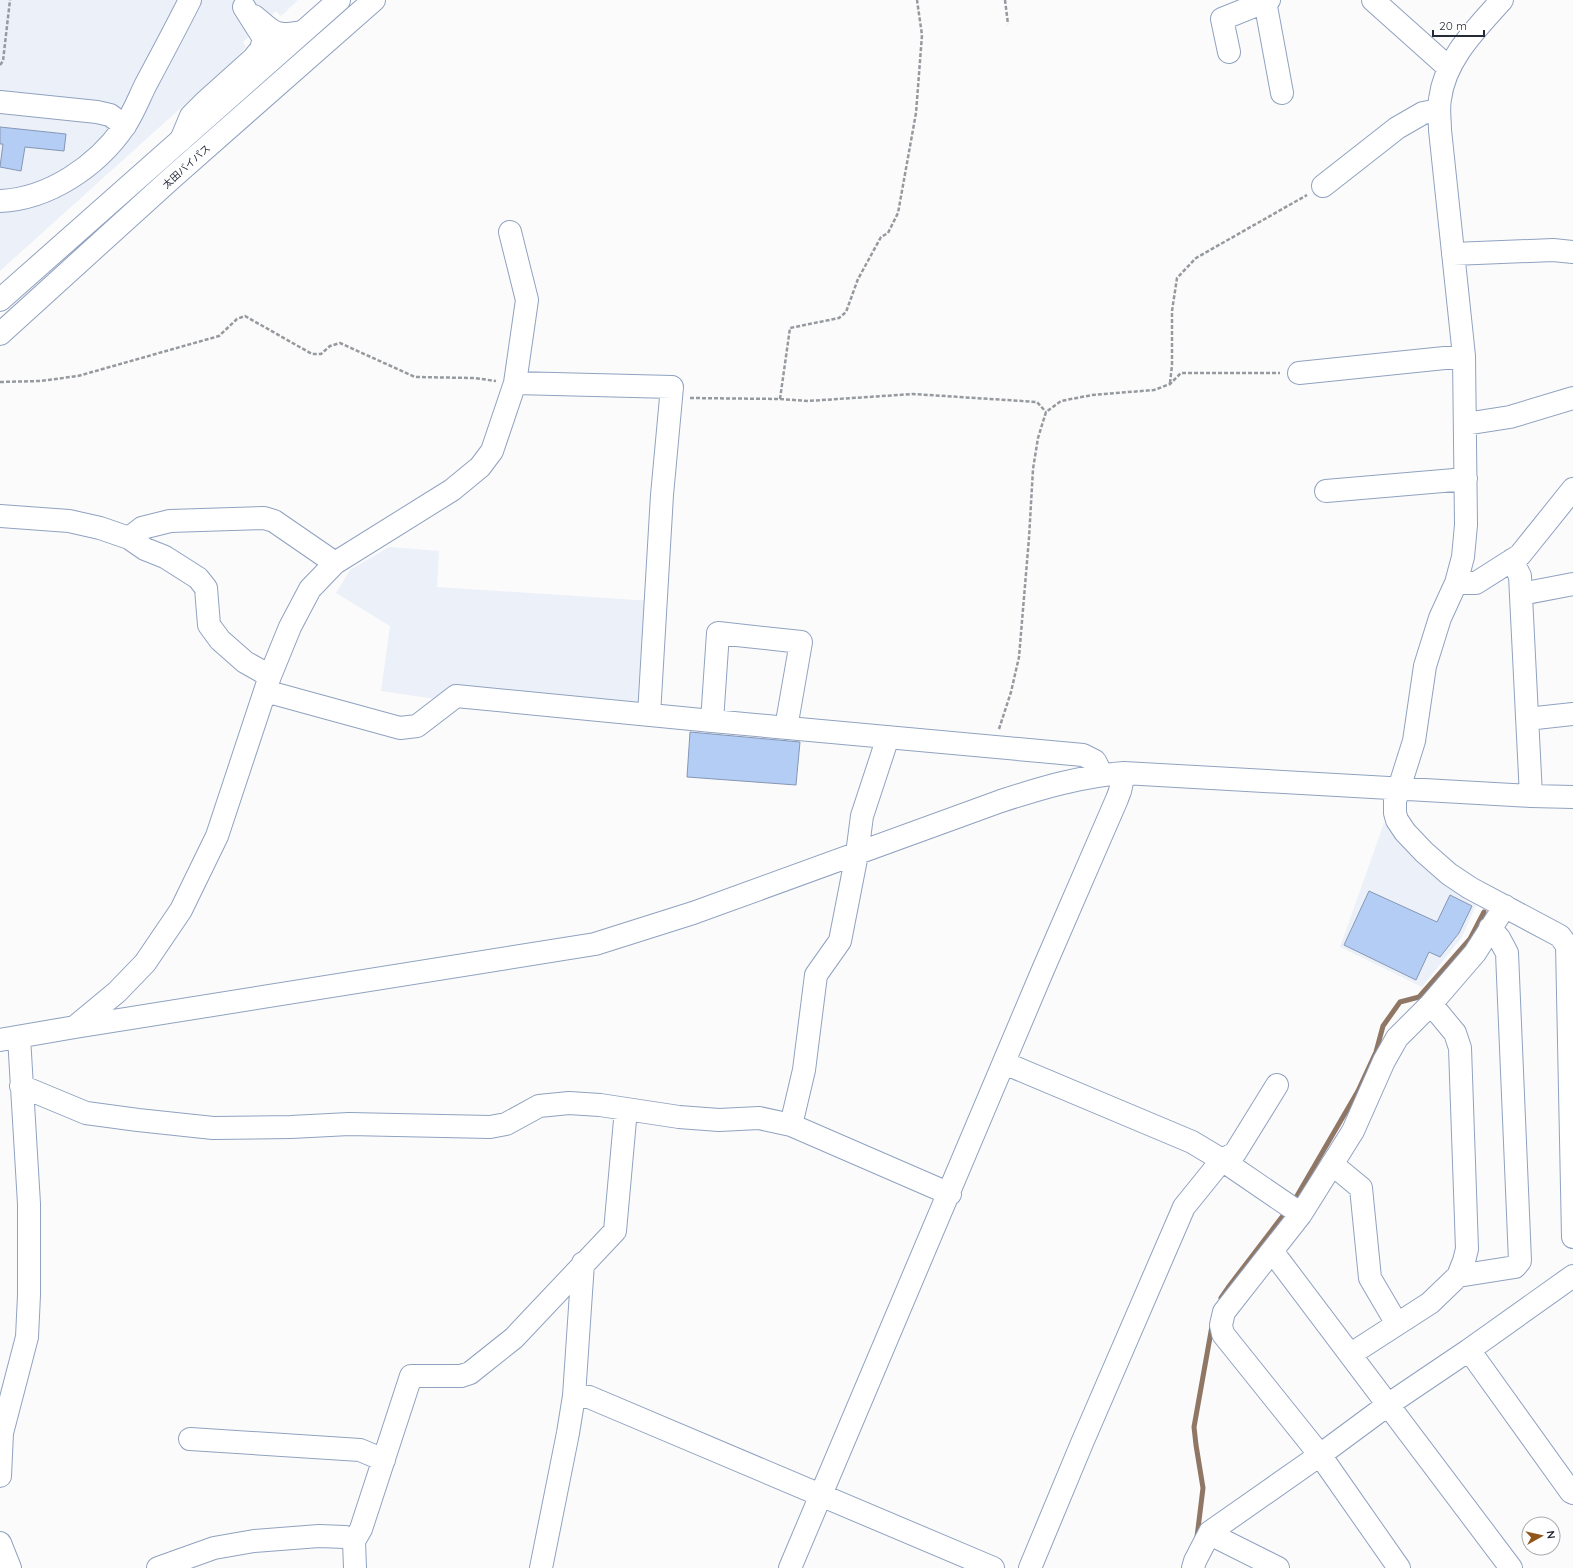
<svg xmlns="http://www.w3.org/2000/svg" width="1573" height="1568" font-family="Quicksand,'Noto Sans JP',sans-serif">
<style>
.built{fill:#ecf0f8}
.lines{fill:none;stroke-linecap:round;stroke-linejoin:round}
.stream{stroke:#907765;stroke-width:5}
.building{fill:#b4cdf5;stroke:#8597b4}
.minor-casing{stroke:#90a2c0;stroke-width:24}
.highway-casing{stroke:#90a2c0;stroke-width:24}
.path{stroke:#969a9f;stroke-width:2.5;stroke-dasharray:4 2;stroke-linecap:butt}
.minor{stroke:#fff;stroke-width:22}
.highway{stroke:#fff;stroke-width:22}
.labels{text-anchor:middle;stroke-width:3;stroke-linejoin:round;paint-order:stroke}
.street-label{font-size:10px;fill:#242b37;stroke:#fff}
</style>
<rect width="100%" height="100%" fill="#fbfbfb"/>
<path class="built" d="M0 0H298L281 16 276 11 243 42 246 47 235 59 0 271Z
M389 547 439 551 437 587 652 601 644 708 442 700 381 691 390 626 336 593 350 570Z
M1384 823 1477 903 1462 937 1422 987 1340 947Z"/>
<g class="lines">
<path class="stream" d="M1294 1201 1358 1091 1376 1052 1383 1026 1400 1002 1419 997 1470 939 1484 912
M1221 1298 1230 1285 1285 1213
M1197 1537 1203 1488 1196 1445 1194 1427 1212 1326"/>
</g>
<path class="building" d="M0 127 66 134 64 151 25 147 21 171 0 167 3 144H0Z
M690 732 800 742 796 785 687 777Z
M1369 891 1437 922 1450 895 1472 906 1459 933 1440 957 1429 952 1416 980 1344 945Z"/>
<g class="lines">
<g class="minor-casing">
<path id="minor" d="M1373 0 1449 68
M1502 0C1476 29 1445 59 1440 99 1438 109 1440 120 1440 130L1464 356 1466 525 1463 557 1456 583 1440 618 1425 666 1414 741 1395 801V813L1397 820 1405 832 1424 852 1449 874 1470 888 1560 936 1573 954
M1265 1 1282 93
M254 16C275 33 274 37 302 32
M1229 52 1222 19 1269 0
M0 102 97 112 110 115 125 126
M181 140 191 116 204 103 253 59 261 49 263 42V37L244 7
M1323 186 1397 128 1423 113 1439 110
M0 201C49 199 97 166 124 127 133 114 139 98 146 84 161 56 176 28 190 0
M1453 254 1553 250 1573 252
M1299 373 1464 356
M515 383 672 387 662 495 649 715
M1465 424 1510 417 1573 398
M1326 491 1466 479
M0 516 69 521 100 528 129 538 145 549 165 557 198 578 206 588 209 625 220 640 245 662 270 676
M129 538 142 528 170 521 264 518 274 521 335 563
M1512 560 1520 576 1531 796
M1456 583H1476L1520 555 1573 489
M1521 594 1573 584
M265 691 400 728 417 726 456 696 712 721 1083 755 1095 761 1102 775
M1527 719 1573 714
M712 721 718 633 801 642 786 728
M1567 944 1573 1237
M76 1026 117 992 145 963 181 910 217 836 270 676 290 627 310 589 335 563 452 490 480 467 492 451 515 383 527 300 510 232
M0 1040 75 1027 595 944 693 913 1001 801C1041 788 1081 776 1124 773L1531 796 1573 797
M1004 1063 1192 1142 1222 1160 1301 1214
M21 1086 86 1113 138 1120 213 1128 291 1127 349 1124 490 1127 506 1124 539 1106 569 1103 600 1105 679 1117 719 1120 759 1118 791 1125 950 1194
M791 1125 804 1070 816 975 840 941 857 854 862 816 888 737
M1332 1164 1361 1188 1370 1278 1397 1324
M1272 1251 1511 1568
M1458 1276 1515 1267 1520 1261 1507 953 1499 938 1490 928
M1469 1350 1571 1492 1573 1493
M1351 1354 1430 1303 1458 1276 1464 1261 1467 1249 1460 1048 1455 1033 1431 1004
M574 1396 589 1397 993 1568
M190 1439 360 1450 384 1460
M0 1476 2 1433 27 1337 29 1295V1204L19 1037
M1210 1532 1220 1539 1278 1568
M354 1541 361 1529 411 1376H461L470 1373 514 1338 615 1231 626 1109
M0 1543 10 1568
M158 1568 214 1548 254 1541 319 1536 345 1537 354 1541 355 1568
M541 1568 568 1433 574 1396 583 1263
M790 1568 1042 972 1117 799 1120 791 1124 773
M1030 1568 1082 1443 1184 1207 1222 1160 1235 1153 1277 1085
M1193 1568 1195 1561 1210 1532 1320 1455 1389 1404 1469 1350 1573 1276
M1399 1568 1320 1455 1223 1334 1221 1325 1224 1312 1301 1214 1353 1131 1384 1061 1397 1038 1431 1004 1475 953 1505 906"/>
</g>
<g class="highway-casing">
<path id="highway" d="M0 300 339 0
M0 334 173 177 374 0"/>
</g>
<path class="path" d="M1005 0 1008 24
M0 65 3 61 10 0
M0 382 40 381 78 376 219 336 237 319 245 316 312 354H321L330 346 340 343 415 377 474 378 496 381
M1170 383 1172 365V311L1177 278 1196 258 1307 195
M690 398 780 399 808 401 913 394 1037 402 1046 412
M780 399 790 328 839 318 846 312 858 279 881 237 888 233 898 213 916 113 922 35 917 0
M999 729 1011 692 1019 657 1029 538 1033 469 1038 438 1046 412 1061 401 1092 395 1154 390 1170 384 1181 373H1280"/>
<use href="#minor" class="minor"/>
<use href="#highway" class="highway"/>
</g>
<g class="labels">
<g class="street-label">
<text transform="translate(186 166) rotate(-42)" y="4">太田バイパス</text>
</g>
</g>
<g transform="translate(1541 1536) rotate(82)"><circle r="19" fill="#ffffff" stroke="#a7aaaf"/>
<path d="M0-3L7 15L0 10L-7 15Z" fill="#93561a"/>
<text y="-6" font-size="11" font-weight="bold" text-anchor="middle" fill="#242b37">N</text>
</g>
<path d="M1433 30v6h51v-6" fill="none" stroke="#242b37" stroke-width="2"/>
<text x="1439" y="30" font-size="12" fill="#242b37" stroke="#ffffff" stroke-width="3" paint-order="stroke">20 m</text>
</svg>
